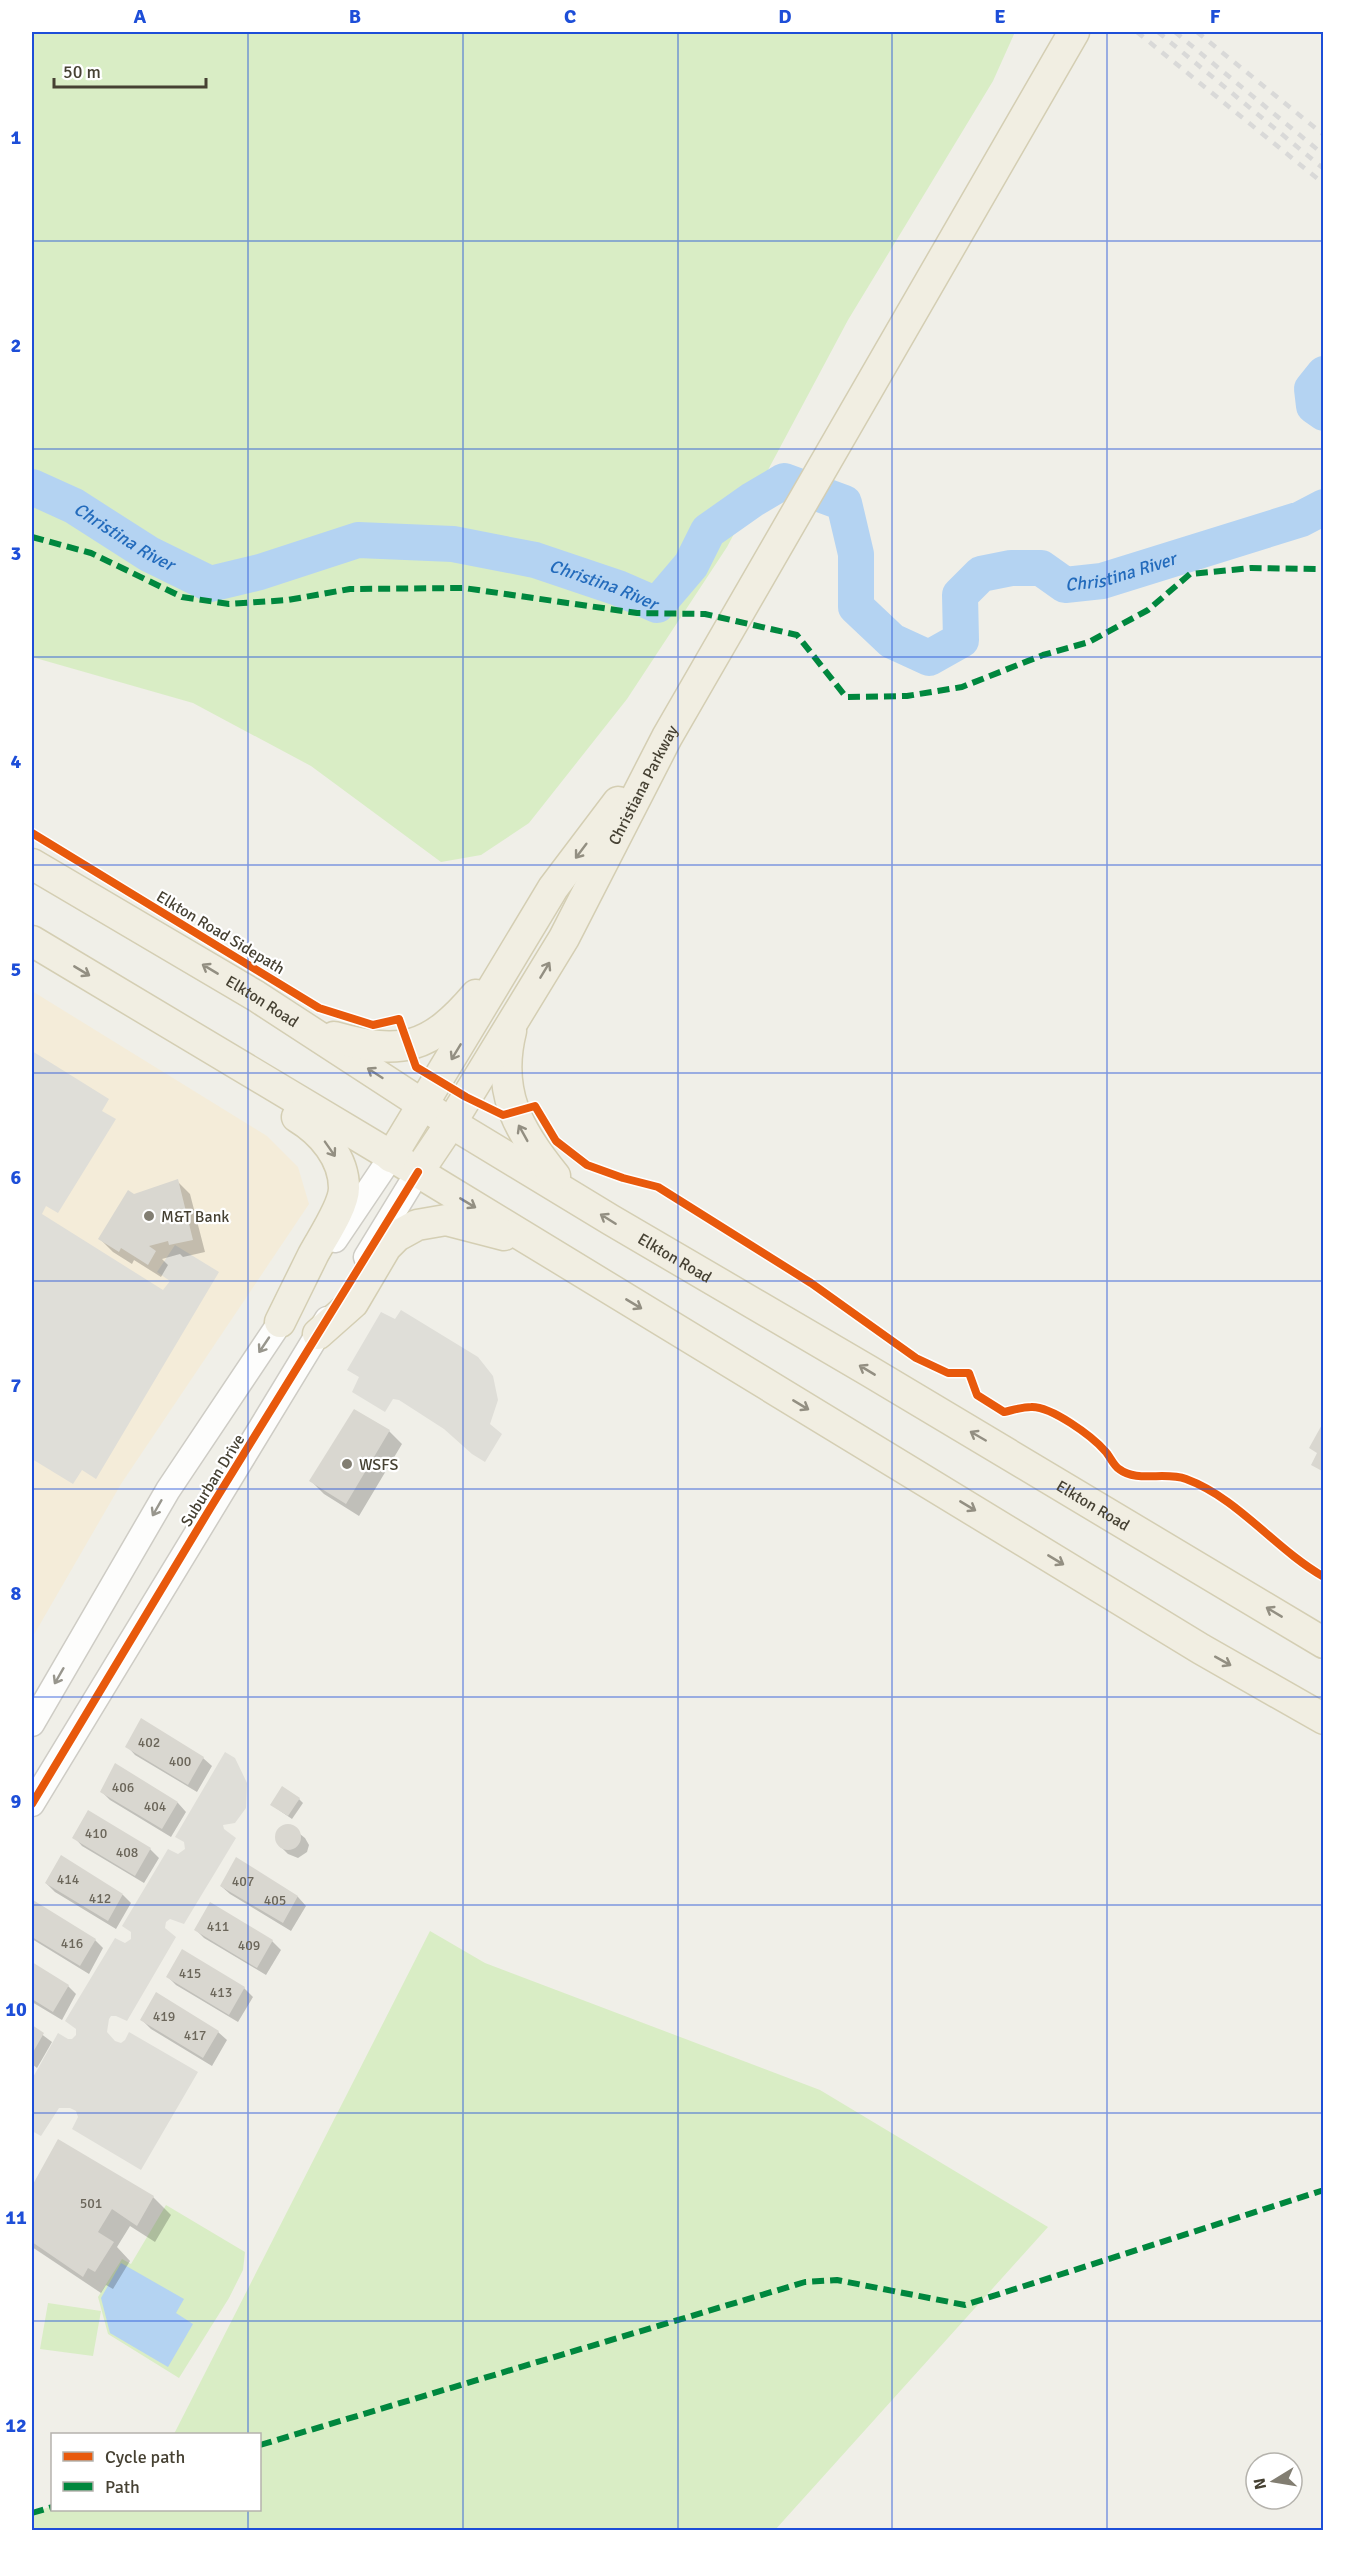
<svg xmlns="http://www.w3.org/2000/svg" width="1355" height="2562" font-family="Signika,sans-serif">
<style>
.commercial{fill:#f4ecd9}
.green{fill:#d9edc5}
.parking{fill:#dfded8}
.water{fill:#b4d3f2}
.shadow{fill:#0003}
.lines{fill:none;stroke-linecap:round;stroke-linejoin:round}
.river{stroke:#b4d3f2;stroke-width:36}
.building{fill:#d9d7d0}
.minor-casing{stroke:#ceccc5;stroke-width:27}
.major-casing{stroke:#d4ceb3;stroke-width:33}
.minor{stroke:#fdfdfc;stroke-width:24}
.major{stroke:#f1eee2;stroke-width:30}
.rail{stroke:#d9d9d8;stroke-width:4.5;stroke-dasharray:8 8;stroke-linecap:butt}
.quiet{stroke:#00873e;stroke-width:6;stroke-dasharray:12 6;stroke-linecap:butt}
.cycleway-casing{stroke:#fff;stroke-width:11}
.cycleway{stroke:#e8590c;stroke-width:8}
.oneway{stroke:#938f82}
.oneway2{stroke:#98968d}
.grid{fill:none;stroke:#1d4ed8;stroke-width:1.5;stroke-opacity:0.55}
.poi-dot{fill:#827e72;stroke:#fff;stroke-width:2}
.labels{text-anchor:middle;stroke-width:4.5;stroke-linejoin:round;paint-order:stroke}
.number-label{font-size:14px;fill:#6c675b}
.street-label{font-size:16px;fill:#464133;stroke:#fff}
.poi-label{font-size:16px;fill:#464133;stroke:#fff;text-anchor:start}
.water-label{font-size:18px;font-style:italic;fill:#236bbc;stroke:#fff}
.neatline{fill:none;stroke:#1d4ed8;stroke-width:2}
.grid-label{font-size:20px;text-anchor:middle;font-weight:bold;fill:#1d4ed8}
</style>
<rect width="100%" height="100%" fill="#f0efe8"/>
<path class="commercial" d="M32 991 267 1136 298 1167 309 1204 121 1484 32 1638Z"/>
<path class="green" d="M32 32H1015L993 81 848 320 727 547 627 699 529 823 481 855 441 862 311 766 193 703 32 657Z
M430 1931 485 1963 820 2090 1048 2227 775 2530H32V2513L52 2506V2510H260V2434H174Z
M166 2205 245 2252 243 2270 229 2298 179 2378 108 2334 98 2297 122 2259 131 2264Z
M48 2303 101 2311 93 2356 40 2349Z"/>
<path class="parking" d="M32 1051 109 1099 102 1111 116 1119 58 1213 46 1206 42 1214 163 1290 170 1281 157 1272 175 1245 219 1272 96 1479 82 1470 73 1484 32 1459Z
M401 1310 478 1357 493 1376 498 1400 490 1424 502 1434 485 1462 472 1454 444 1429 399 1400 393 1399 385 1412 352 1392 359 1377 347 1370 381 1312 395 1319Z
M225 1752 235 1758 247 1783 246 1808 235 1823 223 1825 224 1829 236 1838 184 1924 170 1919 166 1922 165 1928 176 1937 127 2021 116 2016H111L109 2019 107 2032 115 2041 121 2043 125 2040 129 2032 198 2072 141 2170 72 2129 78 2117 76 2111 70 2108H59L41 2136 32 2131V2079L58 2033 68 2039H72L76 2035V2029L65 2021 115 1938 125 1943 131 1939V1932L122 1926 168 1849 178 1854 185 1849 184 1842 175 1837Z"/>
<path class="water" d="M121 2263 184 2299 176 2313 193 2324 168 2367 110 2333 101 2298Z"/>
<path class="shadow" d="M177 1181 190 1194 205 1252 183 1257 180 1254 162 1259 168 1265 161 1277 134 1260 132 1264 113 1252 100 1239 134 1195Z
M389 1431 402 1444 359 1516 324 1494 311 1481Z
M127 1746 203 1758 212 1766 197 1792 135 1755Z
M116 1766 178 1803 186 1812 171 1837 110 1800 101 1791Z
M299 1799 303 1803 292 1819 276 1808Z
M290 1826 305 1838 309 1845 307 1852 298 1858 288 1854 279 1845 276 1837 279 1830Z
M74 1837 150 1849 159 1858 144 1883 82 1846Z
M236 1860 298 1897 306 1906 291 1931 230 1894 221 1886Z
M46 1883 123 1895 131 1903 116 1929 55 1892Z
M34 1902 95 1940 103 1948 89 1974 32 1939V1906Z
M196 1930 272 1941 281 1950 266 1975 204 1938Z
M183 1951 244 1988 253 1997 238 2022 176 1985 168 1977Z
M32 1964 68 1986 76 1994 62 2020 32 2002Z
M142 2020 218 2032 227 2040 212 2066 151 2029Z
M32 2027 52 2042 37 2068 32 2064Z
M59 2141 153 2197 171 2215 155 2242 130 2226 117 2247 130 2261 113 2289 106 2285 101 2293 32 2247V2189Z"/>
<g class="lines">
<g class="river">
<path d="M1324 374 1312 389 1314 406 1324 413"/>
<path id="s1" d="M32 487 74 506 149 554 210 584 260 572 358 540 453 544 535 560 618 588 657 605 691 565 708 531 752 500 784 481 844 503 856 554V607L892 641 929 658 961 640 960 595 981 574 1011 568H1041L1065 585 1102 581 1301 519 1324 507"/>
</g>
</g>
<path class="building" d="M178 1179 193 1240 169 1245 168 1241 149 1246 156 1251 148 1265 121 1248 119 1252 98 1239 128 1190 134 1194Z
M354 1409 390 1430 346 1504 309 1481Z
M1324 1421V1472L1311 1465 1317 1453 1309 1448Z
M141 1718 204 1757 188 1785 125 1747Z
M115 1763 178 1802 162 1829 100 1792Z
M282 1786 300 1798 288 1816 270 1805Z
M88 1810 151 1848 135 1876 72 1838Z
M275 1837a13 13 0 1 1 26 0a13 13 0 1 1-26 0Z
M61 1855 123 1894 108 1921 45 1883Z
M236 1857 298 1896 283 1923 220 1886Z
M33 1900 96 1939 80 1966 32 1937Z
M210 1902 273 1940 257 1968 194 1930Z
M182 1949 245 1987 229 2015 166 1977Z
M32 1962 69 1985 53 2012 32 1999Z
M156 1992 219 2031 203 2058 140 2020Z
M32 2025 44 2033 32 2054Z
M58 2139 154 2196 137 2226 112 2209 98 2232 114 2242 95 2272 88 2268 83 2277 32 2242V2186Z"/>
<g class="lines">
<g class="minor-casing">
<path id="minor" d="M335 1240 391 1157
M366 1257 418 1172
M32 1724 168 1490 289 1309
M32 1804 327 1319"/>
</g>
<g class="major-casing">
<g id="major">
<path id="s2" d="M32 864 256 996 451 1123 611 1220 869 1371 1324 1643"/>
<path d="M32 941 418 1172 1201 1649 1324 1719"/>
<path d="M511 1031C496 1091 518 1131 555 1176"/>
<path d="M334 1037C402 1056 430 1049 476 995"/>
<path d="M391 1157 553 888 618 802"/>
<path id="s3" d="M418 1172 451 1123 564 938 667 737 1074 32"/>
<path d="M280 1322C291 1300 302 1277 313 1255 322 1238 344 1206 344 1188 344 1158 322 1132 297 1117"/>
<path d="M318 1334 353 1303 386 1247 397 1236 417 1225 446 1220 504 1235"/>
</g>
</g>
<use href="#minor" class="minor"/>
<use href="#major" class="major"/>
<path class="rail" d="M1137 32 1324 184
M1158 32 1324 169
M1175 32 1324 155
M1197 32 1324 135"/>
<path class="quiet" d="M32 537 91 553 182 597 229 604 288 600 350 589 464 588 637 613 705 614 797 635 846 697 907 696 962 687 1043 655 1089 642 1148 610 1190 574 1251 568 1324 569
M260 2445 805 2282 837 2280 965 2305 1324 2190
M32 2513 52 2507"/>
<g class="cycleway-casing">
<path id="cycleway" d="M32 833 319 1008 373 1025 399 1019 416 1067 466 1097 503 1115 535 1106 556 1141 587 1165 623 1178 658 1187 811 1283 916 1358 948 1373H969L977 1395 1004 1412C1013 1410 1023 1407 1031 1407 1051 1406 1092 1436 1105 1451 1110 1456 1113 1465 1119 1469 1137 1483 1165 1471 1186 1479 1238 1498 1275 1549 1324 1577
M32 1804 211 1507 418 1172"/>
</g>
<use href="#cycleway" class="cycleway"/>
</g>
<defs><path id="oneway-shaft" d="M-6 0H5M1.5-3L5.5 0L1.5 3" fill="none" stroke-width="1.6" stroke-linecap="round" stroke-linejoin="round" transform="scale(1.5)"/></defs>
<g class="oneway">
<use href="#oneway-shaft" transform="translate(581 851) rotate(127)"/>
<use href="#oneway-shaft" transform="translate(210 969) rotate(-149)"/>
<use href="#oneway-shaft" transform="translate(545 970) rotate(-59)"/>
<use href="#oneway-shaft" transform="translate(82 971) rotate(31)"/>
<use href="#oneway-shaft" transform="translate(456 1052) rotate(121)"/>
<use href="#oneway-shaft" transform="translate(375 1073) rotate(-147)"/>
<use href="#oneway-shaft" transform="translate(523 1133) rotate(-119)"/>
<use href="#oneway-shaft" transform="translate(330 1149) rotate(55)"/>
<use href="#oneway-shaft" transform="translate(468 1203) rotate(31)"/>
<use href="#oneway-shaft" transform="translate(608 1219) rotate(-148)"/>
<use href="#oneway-shaft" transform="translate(634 1304) rotate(31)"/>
<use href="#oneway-shaft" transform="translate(867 1370) rotate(-149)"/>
<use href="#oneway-shaft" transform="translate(801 1405) rotate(31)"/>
<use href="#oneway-shaft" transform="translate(978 1436) rotate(-150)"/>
<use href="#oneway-shaft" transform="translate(968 1506) rotate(31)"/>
<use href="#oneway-shaft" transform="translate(1056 1560) rotate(31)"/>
<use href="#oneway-shaft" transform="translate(1274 1612) rotate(-149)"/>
<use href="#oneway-shaft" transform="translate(1223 1661) rotate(29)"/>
</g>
<g class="oneway2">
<use href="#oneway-shaft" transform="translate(264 1345) rotate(124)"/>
<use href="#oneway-shaft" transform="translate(157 1508) rotate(120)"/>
<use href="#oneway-shaft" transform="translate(59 1676) rotate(120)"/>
</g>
<path class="grid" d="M248 32V2434M463 32V2530M678 32V2530M892 32V2530M1107 32V2530M32 241H1324M32 449H1324M32 657H1324M32 865H1324M32 1073H1324M32 1281H1324M32 1489H1324M32 1697H1324M32 1905H1324M32 2113H1324M32 2321H1324M248 2510V2530"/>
<g class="poi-dot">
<circle cx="149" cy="1216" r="6"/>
<circle cx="347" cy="1464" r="6"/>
</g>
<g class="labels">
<g class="number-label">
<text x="149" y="1747">402</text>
<text x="180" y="1766">400</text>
<text x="123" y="1792">406</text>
<text x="155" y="1811">404</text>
<text x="96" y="1838">410</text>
<text x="127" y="1857">408</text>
<text x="68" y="1884">414</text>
<text x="243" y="1886">407</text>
<text x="100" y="1903">412</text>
<text x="275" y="1905">405</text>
<text x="218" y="1931">411</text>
<text x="72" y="1948">416</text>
<text x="249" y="1950">409</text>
<text x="190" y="1978">415</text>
<text x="221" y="1997">413</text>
<text x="164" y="2021">419</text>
<text x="195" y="2040">417</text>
<text x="91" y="2208">501</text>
</g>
<g class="street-label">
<text dy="6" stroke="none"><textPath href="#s3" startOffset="448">Christiana Parkway</textPath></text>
<text transform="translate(221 932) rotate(31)" y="6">Elkton Road Sidepath</text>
<text dy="6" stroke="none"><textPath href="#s2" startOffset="268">Elkton Road</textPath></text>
<text dy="6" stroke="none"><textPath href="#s2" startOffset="754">Elkton Road</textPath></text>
<text transform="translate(212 1480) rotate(-58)" y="6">Suburban Drive</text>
<text dy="6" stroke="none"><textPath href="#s2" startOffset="1240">Elkton Road</textPath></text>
</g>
<g class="poi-label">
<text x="161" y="1222">M&amp;T Bank</text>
<text x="359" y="1470">WSFS</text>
</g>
<g class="water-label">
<text dy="6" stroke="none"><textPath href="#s1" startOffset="105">Christina River</textPath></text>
<text dy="6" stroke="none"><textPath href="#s1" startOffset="1366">Christina River</textPath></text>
<text dy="6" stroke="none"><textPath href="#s1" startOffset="609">Christina River</textPath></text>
</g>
</g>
<rect width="1355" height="2562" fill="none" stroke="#ffffff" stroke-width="66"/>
<rect x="51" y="2433" width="210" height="78" fill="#ffffff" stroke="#b5b3ad" stroke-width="1.5"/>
<rect x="63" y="2452" width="30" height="9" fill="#e8590c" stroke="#b5b3ad" stroke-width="1.5"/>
<text x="105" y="2463" font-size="18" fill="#464133">Cycle path</text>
<rect x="63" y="2482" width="30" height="9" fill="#00873e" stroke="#b5b3ad" stroke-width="1.5"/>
<text x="105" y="2493" font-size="18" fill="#464133">Path</text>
<g transform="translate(1274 2481) rotate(259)"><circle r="28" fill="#ffffff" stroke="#b5b3ad" stroke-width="1.5"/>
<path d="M0-4.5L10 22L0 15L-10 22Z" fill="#827e72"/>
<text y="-9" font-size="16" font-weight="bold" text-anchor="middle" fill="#464133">N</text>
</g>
<path d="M54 78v9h152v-9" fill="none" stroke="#464133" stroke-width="3"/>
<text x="63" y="78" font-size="18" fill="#464133" stroke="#ffffff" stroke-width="4.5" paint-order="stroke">50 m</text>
<rect x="33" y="33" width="1289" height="2496" class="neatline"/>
<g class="grid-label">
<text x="140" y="23">A</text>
<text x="355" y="23">B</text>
<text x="570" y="23">C</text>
<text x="785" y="23">D</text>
<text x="1000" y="23">E</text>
<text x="1215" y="23">F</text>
<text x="16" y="144">1</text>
<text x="16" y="352">2</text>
<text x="16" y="560">3</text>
<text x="16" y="768">4</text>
<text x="16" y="976">5</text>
<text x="16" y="1184">6</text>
<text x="16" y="1392">7</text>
<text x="16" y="1600">8</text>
<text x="16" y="1808">9</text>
<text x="16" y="2016">10</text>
<text x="16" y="2224">11</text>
<text x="16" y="2432">12</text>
</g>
</svg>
